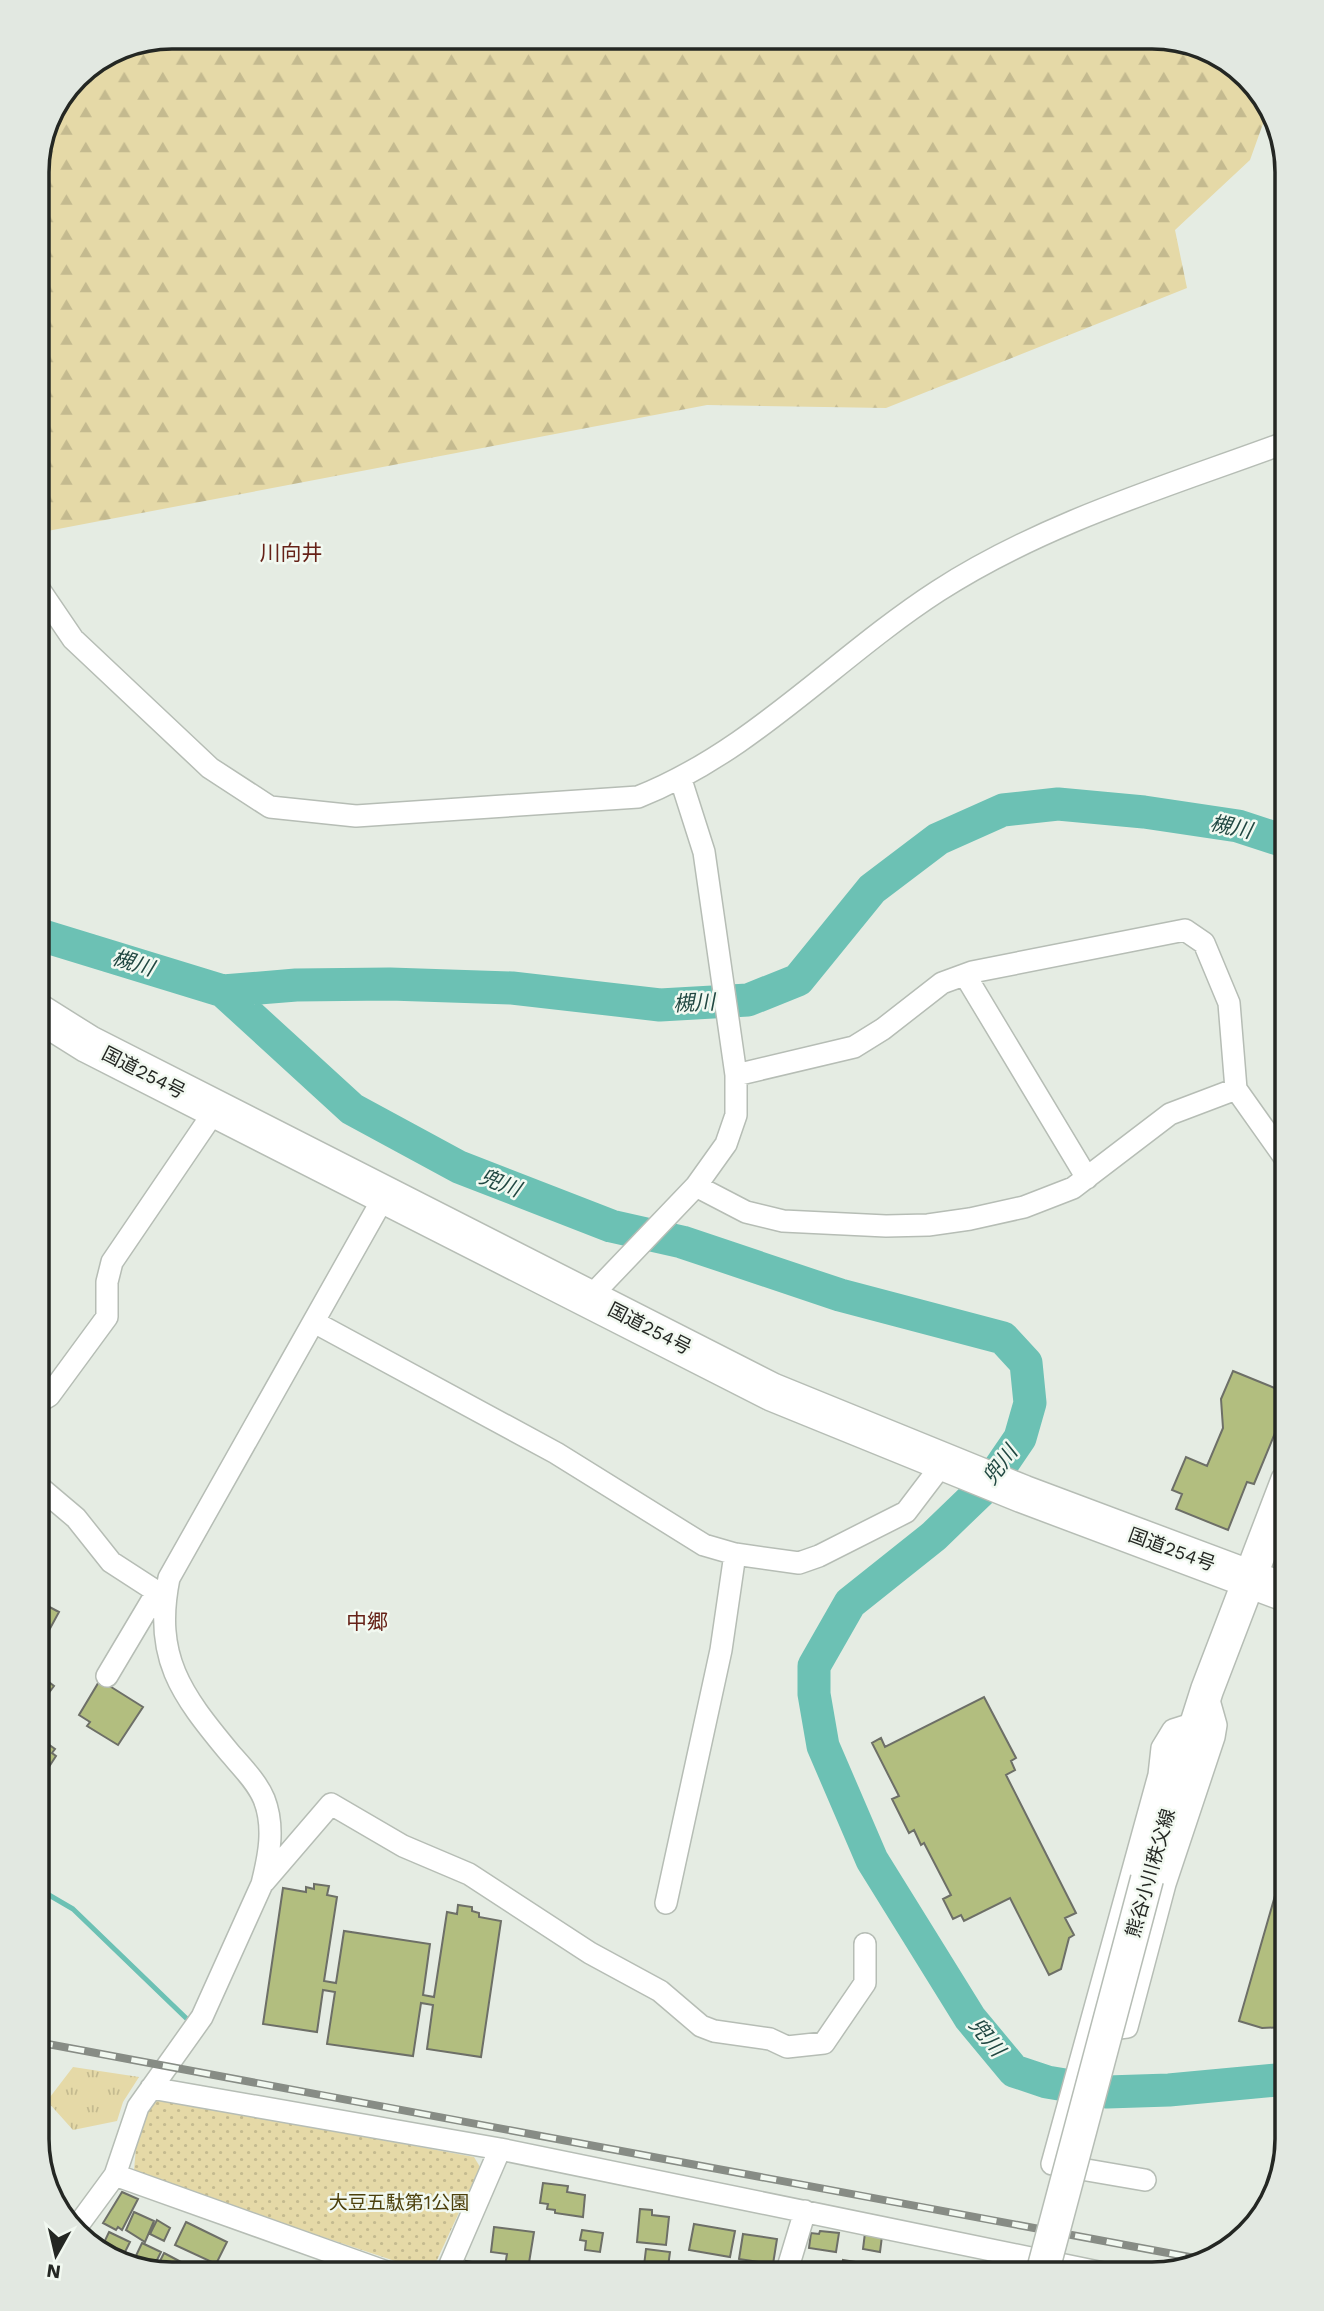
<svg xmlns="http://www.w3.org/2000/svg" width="1324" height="2311" font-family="'Work Sans','Noto Sans JP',sans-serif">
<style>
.grass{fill:url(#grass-tufts)}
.forest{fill:url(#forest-firs)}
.park{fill:url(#park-dots)}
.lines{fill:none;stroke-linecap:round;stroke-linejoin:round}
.stream{stroke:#6cc1b4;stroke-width:5}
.river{stroke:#6cc1b4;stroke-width:33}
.building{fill:#b2be7f;stroke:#6d6f67;stroke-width:2}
.street-casing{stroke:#b6bdb5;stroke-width:24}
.primary-casing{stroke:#b6bdb5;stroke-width:35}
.highway-casing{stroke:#b6bdb5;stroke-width:40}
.street{stroke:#fff;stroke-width:21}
.primary{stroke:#fff;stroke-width:32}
.highway{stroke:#fff;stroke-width:37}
.rail-casing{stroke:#878c85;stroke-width:8}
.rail{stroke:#f2f9f1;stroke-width:5;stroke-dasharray:16;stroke-linecap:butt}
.primary-bridge-casing{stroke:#b6bdb5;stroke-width:35;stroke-linecap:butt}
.primary-bridge{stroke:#fff;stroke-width:32}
.labels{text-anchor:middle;stroke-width:5;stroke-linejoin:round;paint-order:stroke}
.street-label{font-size:19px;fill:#242723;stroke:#f2f9f1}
.park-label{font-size:19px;fill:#4c400c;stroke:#f2f9f1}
.neighbourhood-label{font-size:21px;fill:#662218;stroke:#f2f9f1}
.water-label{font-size:21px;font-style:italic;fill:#214842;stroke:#f2f9f1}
.rim{fill:none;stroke:#242723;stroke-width:3.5}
</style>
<defs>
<pattern id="grass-tufts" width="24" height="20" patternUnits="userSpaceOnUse" patternTransform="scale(1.75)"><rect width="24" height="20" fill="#e5d9a7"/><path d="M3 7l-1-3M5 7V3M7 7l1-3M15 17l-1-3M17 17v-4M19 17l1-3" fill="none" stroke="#c4ba8f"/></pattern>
<pattern id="forest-firs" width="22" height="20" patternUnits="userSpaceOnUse" patternTransform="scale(1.75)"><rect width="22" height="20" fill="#e5d9a7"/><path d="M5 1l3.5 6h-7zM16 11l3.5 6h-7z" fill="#c4ba8f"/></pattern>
<pattern id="park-dots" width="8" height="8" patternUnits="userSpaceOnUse" patternTransform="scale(1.75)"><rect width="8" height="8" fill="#e5d9a7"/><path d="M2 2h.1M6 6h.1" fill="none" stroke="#c4ba8f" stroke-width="1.8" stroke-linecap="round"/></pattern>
</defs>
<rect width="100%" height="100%" fill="#e5ece3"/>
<path class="grass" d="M73 2067 139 2077 123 2102 117 2121 73 2130 47 2101Z"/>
<path class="forest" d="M172 37H1162L1228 60 1269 107 1250 160 1175 230 1187 288 886 408 707 405 37 533V163L77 76 120 47Z"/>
<path class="park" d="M157 2098 474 2157 480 2167 431 2273 278 2222 134 2170 138 2126Z"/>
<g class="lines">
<path class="stream" d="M37 1888 73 1909 187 2019"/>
<path class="river" d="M37 934 223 991 296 985 390 984 512 988 660 1005 748 1000 798 980 872 889 938 839 1003 810 1058 804 1144 812 1238 826 1287 842
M223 991 352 1109 459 1167 611 1226 682 1242 840 1295 1003 1338 1026 1363 1030 1403 1020 1438 990 1482 934 1536 850 1603 814 1666V1694L823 1746 872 1860 970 2018 1014 2071 1047 2082 1107 2092 1169 2090 1287 2079"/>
</g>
<path class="building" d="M1233 1371 1287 1393V1404L1254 1484 1247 1482 1228 1530 1176 1509 1182 1494 1172 1490 1186 1457 1207 1466 1223 1428 1221 1399Z
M40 1602 59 1612 46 1636 37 1631Z
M37 1673 54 1686 42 1702 44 1705 37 1710Z
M100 1680 143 1707 118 1745 87 1726 90 1722 79 1715Z
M984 1697 1016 1758 1011 1761 1015 1770 1006 1775 1076 1913 1065 1918 1074 1935 1069 1938 1061 1969 1049 1975 1010 1898 964 1921 961 1915 953 1919 943 1899 951 1895 924 1843 921 1845 914 1830 909 1833 892 1799 899 1796 872 1743 881 1738 885 1747Z
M41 1739 55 1749 52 1753 56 1756 45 1773 40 1770 37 1775V1744Z
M1287 1854V2027L1262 2028 1239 2021Z
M314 1884 329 1886 327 1895 337 1897 324 1981 336 1983 344 1931 430 1944 423 1995 434 1997 447 1912 457 1914 458 1905 472 1907V1911L479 1913V1917L501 1921 481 2057 427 2049 433 2005 421 2003 413 2056 327 2044 335 1992 323 1990 317 2032 263 2024 283 1888 306 1892V1887L314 1889Z
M543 2183 568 2186 567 2192 585 2195 583 2217 555 2213V2210L547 2209 548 2204 540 2203Z
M122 2192 138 2199 122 2230 118 2227 116 2230 103 2223Z
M640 2209 652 2210V2215L669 2217 666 2245 637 2242Z
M134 2212 154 2221 145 2242 126 2230Z
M157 2220 170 2228 164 2241 150 2234Z
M186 2222 227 2242 216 2264 175 2245Z
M694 2224 735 2231 730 2257 689 2250Z
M494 2227 534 2232 528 2269 505 2266 507 2254 491 2252Z
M582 2230 603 2233 600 2252 585 2250 586 2241 580 2240Z
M820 2231 839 2233 836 2252 809 2248 811 2233 819 2234Z
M109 2232 130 2242 121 2260 100 2251Z
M865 2233 882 2236 880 2252 863 2249Z
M743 2234 777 2239 773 2264 739 2259Z
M142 2243 161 2252 152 2270 135 2265 134 2260Z
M646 2249 670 2252 667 2274H643Z
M164 2253 185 2264 180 2274 155 2271Z
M843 2260 875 2265 874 2274H837L838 2264 842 2265Z
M466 2261 490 2265V2269L499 2271 498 2274H464Z
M879 2262 922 2266 921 2274H877Z
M718 2270 748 2274H718Z"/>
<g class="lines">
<g class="street-casing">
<path id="street" d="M37 586 73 639 210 768 270 807 356 816 638 797C752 752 836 657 938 591 1045 522 1168 486 1287 442
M965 975 1087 1178
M736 1075 854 1047 883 1029 942 983 972 972 1185 930 1204 943 1229 1003 1236 1089 1287 1161
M696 1186 746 1212 783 1221 886 1226 928 1225 970 1219 1024 1207 1073 1188 1170 1114 1236 1089
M590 1297 696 1186 726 1144 736 1115V1075L704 852 681 780
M314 1322 556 1453 704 1545 735 1554 799 1563 819 1556 906 1512 944 1462
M37 1403 49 1396 107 1317V1282L112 1262 216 1109
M37 1485 76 1518 111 1562 165 1597
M107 1676 157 1592
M264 1882 331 1804 403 1846 469 1874 590 1953 660 1991 701 2026 714 2031 770 2039 787 2047 824 2043 865 1983V1944
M666 1903 721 1650 735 1554
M1095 2031 1127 2027 1165 1884 1214 1737 1216 1725 1207 1693
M151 2088 500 2149 1108 2274
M115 2175 392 2274
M1145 2180 1052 2164 1159 1775 1162 1748 1173 1730 1195 1723
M76 2228 115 2175 138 2107 202 2017 262 1884C269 1856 275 1827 264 1799 257 1782 241 1766 229 1752 181 1694 153 1657 169 1578L385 1195
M446 2274 500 2149
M786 2274 805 2211"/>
</g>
<g class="primary-casing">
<path id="primary" d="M1147 1879 1207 1690 1287 1481"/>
</g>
<g class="highway-casing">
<path id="highway" d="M37 1012 88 1044 772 1392 1023 1494 1287 1593"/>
</g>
<use href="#street" class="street"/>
<use href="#primary" class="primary"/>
<use href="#highway" class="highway"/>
<g class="rail-casing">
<path id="rail" d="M37 2042 1211 2261"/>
</g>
<use href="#rail" class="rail"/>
<g class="primary-bridge-casing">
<path id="primary-bridge" d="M1042 2274 1147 1879"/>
</g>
<use href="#primary-bridge" class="primary-bridge"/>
</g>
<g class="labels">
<g class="street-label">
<text transform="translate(144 1072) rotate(27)" y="7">国道254号</text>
<text transform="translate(650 1328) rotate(27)" y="7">国道254号</text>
<text transform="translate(1172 1549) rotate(20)" y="7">国道254号</text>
<text transform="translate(1150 1873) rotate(-74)" y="7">熊谷小川秩父線</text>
</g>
<g class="park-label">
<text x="399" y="2209">大豆五駄第1公園</text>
</g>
<g class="neighbourhood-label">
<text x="291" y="560">川向井</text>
<text x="367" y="1629">中郷</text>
</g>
<g class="water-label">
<text transform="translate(1231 827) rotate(12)" y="7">槻川</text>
<text transform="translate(133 963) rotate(17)" y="7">槻川</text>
<text transform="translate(694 1003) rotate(-3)" y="7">槻川</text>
<text transform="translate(500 1183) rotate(21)" y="7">兜川</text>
<text transform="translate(1000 1465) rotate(-53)" y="7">兜川</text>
<text transform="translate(987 2037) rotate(51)" y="7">兜川</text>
</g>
</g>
<path d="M0 0H1324V2311H0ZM172 49H1152A123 123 0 0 1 1275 172V2139A123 123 0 0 1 1152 2262H172A123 123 0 0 1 49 2139V172A123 123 0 0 1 172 49Z" fill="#e2e8e1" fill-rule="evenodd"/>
<path class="rim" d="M172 49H1152A123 123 0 0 1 1275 172V2139A123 123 0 0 1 1152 2262H172A123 123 0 0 1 49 2139V172A123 123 0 0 1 172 49Z"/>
<g transform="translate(56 2255) rotate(188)" stroke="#f2f9f1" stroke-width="5" paint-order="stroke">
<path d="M0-5L12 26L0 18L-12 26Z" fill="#242723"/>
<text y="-10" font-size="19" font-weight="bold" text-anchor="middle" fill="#242723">N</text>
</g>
</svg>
